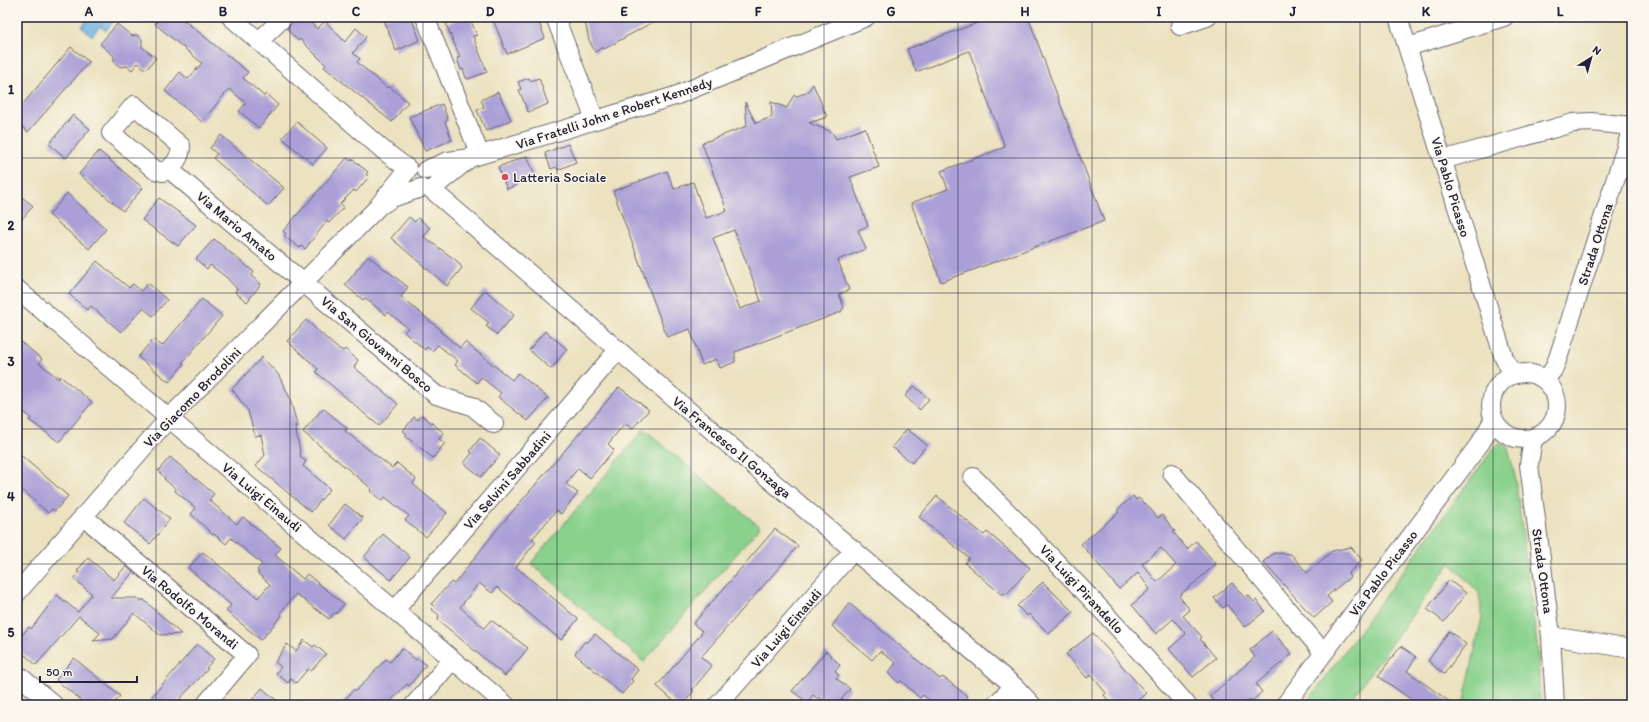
<svg xmlns="http://www.w3.org/2000/svg" width="1649" height="722" font-family="Itim,sans-serif">
<style>
.green{fill:#89d18c;stroke:#567a64}
.water{fill:#62addb;stroke:#42688b}
.building{fill:#aaa0d7;fill-rule:evenodd}
.lines{fill:none;stroke-linecap:round;stroke-linejoin:round}
.minor-casing{stroke:#69656a;stroke-width:20}
.minor{stroke:#fff;stroke-width:18}
.grid{fill:none;stroke:#22223b;stroke-width:1;stroke-opacity:0.55}
.poi-dot{fill:#d1495b;stroke:#fbf7ec;stroke-width:1.5}
.labels{text-anchor:middle;stroke-width:3;stroke-linejoin:round;paint-order:stroke}
.street-label{font-size:14px;fill:#22223b;stroke:#fbf7ec}
.poi-label{font-size:14px;fill:#22223b;stroke:#fbf7ec;text-anchor:start}
.neatline{fill:none;stroke:#22223b;stroke-width:1.5}
.grid-label{font-size:13px;text-anchor:middle;font-weight:bold;fill:#22223b}
</style>
<rect width="100%" height="100%" fill="#fbf7ec"/>
<filter id="ink" filterUnits="userSpaceOnUse"><feTurbulence type="fractalNoise" baseFrequency=".025" numOctaves="2"/><feDisplacementMap in="SourceGraphic" scale="8" xChannelSelector="R" yChannelSelector="G"/><feConvolveMatrix kernelMatrix="1 2 1 2 8 2 1 2 1" color-interpolation-filters="sRGB"/></filter>
<filter id="wash" filterUnits="userSpaceOnUse"><feTurbulence type="fractalNoise" baseFrequency=".012" numOctaves="4" result="noise"/><feDisplacementMap in="SourceGraphic" scale="16" xChannelSelector="R" yChannelSelector="G"/><feGaussianBlur stdDeviation="0.9" result="paint"/><feColorMatrix in="noise" values="0 0 0 0 0 0 0 0 0 0 0 0 0 0 0 0 0 1.4 0 .05"/><feComposite in="paint" operator="in"/></filter>
<g filter="url(#wash)">
<rect width="100%" height="100%" fill="#ece2c0"/>
<path class="green" d="M644 429 760 527 644 662 531 563Z
M1501 443 1508 448 1515 476 1538 653 1540 705H1463L1482 617 1479 593 1450 563 1347 705H1305L1496 445Z"/>
<path class="water" d="M90 17H108L114 21 106 31 100 26 92 36 81 27Z"/>
<g id="blocks">
<path class="building" d="M161 17H180L248 72 243 78 264 96 266 94 278 105 259 128 239 111 246 103 229 89 202 122 165 91 180 72 188 79 202 63 155 24Z
M295 17H306L317 29 325 21 345 42 356 28 366 37 353 53 360 59 357 62 387 88 389 86 408 102 392 122 324 67 326 65 300 39 298 41 287 29Z
M383 17H411L420 40 396 51Z
M463 17H469L477 35 473 36 487 72 468 79 466 78 463 69 461 70 457 58 460 57 446 24Z
M492 17H537L545 38 507 54Z
M584 17H662L604 49 603 47 595 52 589 40Z
M993 17H1028L1104 221 941 282 911 203 948 189 941 171 1005 147 969 51 916 72 907 49Z
M117 24 132 36 137 35 142 39V47L156 58 146 70 138 63 132 70 127 66 120 67 114 62V56L100 44Z
M71 47 89 62 28 132 17 122V111Z
M529 78 530 81 539 78 548 104 528 112 519 90 521 89 518 82Z
M813 84 827 117 809 123 832 132 836 139 865 128 879 167 850 177 868 226 858 230 866 249 838 260 849 290 839 294 844 307 841 312 735 352V362L720 368 716 359 702 365 690 329 667 337 613 191 667 171 674 189 693 182 706 218 727 211 702 143 747 126 745 102 756 123 772 117 771 102 787 108 794 95 797 96 808 92ZM734 230 761 301 740 309 713 238Z
M498 92 511 120 486 131 477 110 484 107 481 100Z
M442 104 448 120 445 122 452 140 425 151 409 117Z
M73 115 90 129 66 158 49 144Z
M297 122 327 148 313 164 282 138Z
M221 135 284 188 268 206 213 158 217 154 210 148Z
M568 144 576 162 558 170 556 167 551 169 545 153Z
M99 151 143 188 123 211 79 174Z
M527 156 535 175 516 182 517 185 507 189 498 167Z
M347 158 351 161 352 159 368 172 366 174 369 177 356 192 354 190 340 204 344 207 329 223 327 221 305 249 301 246 300 248 284 236 286 234 283 231Z
M17 193 33 206 17 225Z
M67 193 106 229 89 249 49 215Z
M159 198 196 225 178 246 142 220Z
M409 217 415 222 418 218 430 228 424 237 457 261 462 268 447 286 391 238Z
M214 239 254 272 251 276 261 284 247 302 235 292 237 289 226 277 210 265 207 269 196 259Z
M368 256 408 287 401 297 441 330 440 331 460 348 465 342 512 380 518 373 548 398 528 421 498 397 501 393 481 377 477 383 455 365 458 361 438 345 432 351 427 347 425 350 404 332 408 328 388 312 386 315 365 298 363 300 345 285Z
M97 261 129 288 133 284 141 291 148 283 167 300 153 316 143 308 121 332 91 306 87 310 69 294Z
M485 290 514 315 497 335 486 326 489 323 471 308Z
M202 299 222 316 182 363 184 364 169 382 138 357 153 339 162 346Z
M306 320 336 347 343 351 345 349 358 360 354 367 398 404 379 426 316 372 318 369 287 341Z
M545 331 567 349 551 369 529 350Z
M17 339 42 359 39 363 59 379 60 376 92 402 59 442 29 420 31 418 17 406Z
M262 357 278 374 289 396 298 427 295 425 301 458 306 461 303 466 330 489 311 512 256 466 265 455 261 435 255 436 248 411 232 389Z
M914 386 929 399 920 410 905 396Z
M619 387 649 410 632 429 625 423 608 444 614 450 590 478 578 468 566 484 578 493 561 514 557 510 532 539 536 542 516 567 578 619 561 640 497 587 492 593 479 583 460 607 484 628 491 620 528 648 505 676 438 620 439 615 431 609 434 606 431 604 451 582 454 584 494 533Z
M323 408 347 428 345 431 392 468 397 463 416 479 413 483 414 485 447 513 426 537 405 520 409 516 385 497 382 501 370 491 372 489 303 432Z
M422 415 444 433 439 439 445 443 433 458 405 436 407 434 403 431 414 417 418 420Z
M907 429 927 445 912 463 892 447Z
M480 438 500 455 481 477 464 463 472 453 470 451Z
M17 452 68 496 55 511 52 509 48 513 17 485Z
M170 457 214 494 209 500 237 524 243 517 281 548 275 555 303 579 307 574 344 604 336 614 334 613 329 619 296 594 280 613 282 615 261 640 226 611 231 605 188 568 203 552 258 598 270 584 257 573 259 572 257 570 262 564 231 538 226 544 214 534 213 535 191 514 196 508 175 491 176 489 164 479 165 478 158 471Z
M937 496 984 535 987 532 1030 568 1006 595 1004 593 1002 595 965 563 969 558 919 517Z
M1133 496 1136 500 1139 498 1144 504 1145 503 1158 518 1162 515 1175 531 1173 532 1187 549 1196 541 1216 564 1179 596 1190 610 1183 616 1202 637 1200 639 1216 658 1193 677 1169 649 1186 634 1173 619 1156 634 1132 605 1150 589 1138 573 1119 589 1081 544 1119 512 1117 510ZM1161 548 1176 565 1157 582 1142 564Z
M144 498 170 519 150 544 124 523Z
M345 504 363 518 346 539 329 525Z
M775 529 798 546 701 657 712 666 692 690 694 691 682 705H678L657 686 701 634 702 631 693 624Z
M383 534 410 557 391 580 364 557Z
M1351 547 1362 560 1348 574 1350 577 1327 596 1332 602 1314 618 1263 562 1274 553 1291 554 1307 573 1332 551Z
M88 558 114 580 126 566 133 572 111 598H138L142 601 143 599 181 634 160 635 134 613 113 639 93 641 100 633 79 616 36 665 17 648V641L29 627 31 629 57 595 78 612 92 594 74 579 79 572 77 571Z
M1449 580 1466 593 1444 622 1427 609Z
M1043 582 1073 612 1049 634 1029 614 1027 616 1017 606Z
M1232 583 1245 598 1248 595 1254 602 1256 600 1265 611 1245 627 1227 605 1223 608 1214 598Z
M849 603 940 679 942 677 947 680 968 697 962 705H935L923 695 920 698 901 681 899 683 888 673 896 663 880 651 872 660 832 626Z
M1272 631 1292 654 1256 684 1262 692 1252 701 1250 699 1242 705H1217L1210 696 1255 657 1250 650Z
M1449 631 1466 644 1444 674 1428 661Z
M1093 633 1146 693 1137 701 1135 700 1129 705H1112L1104 695 1106 693 1091 675 1087 678 1066 654Z
M595 634 638 670 631 679 633 681 622 694 575 654 585 641 587 643Z
M304 640 313 647 315 645 326 654 311 671 308 669 296 683 291 679 288 683 276 673 281 667 275 662 287 644 296 651Z
M197 644 214 659 206 668 208 669 174 705H157L150 699Z
M1401 646 1416 657 1407 671 1454 705H1419L1378 676Z
M402 648 416 660 418 658 426 665 409 686 407 684 387 705H340L354 689 356 691 386 659 390 662Z
M826 651 840 665 835 671 839 675 836 678 850 689 837 705H829L819 697 818 699 813 695 807 702 792 691Z
M74 658 120 696 113 705H87L56 680Z
M262 688 282 705H257L251 701Z"/>
</g>
</g>
<g filter="url(#ink)">
<use href="#blocks" fill-opacity="0" stroke="#69656a" stroke-width="1"/>
<g class="lines">
<g class="minor-casing">
<path id="minor" d="M231 17 383 150 408 169
M425 17 480 155
M555 17 595 120
M1398 17 1504 358 1509 367 1517 374
M1180 26 1207 17
M259 41 284 17
M1408 47 1504 17
M134 105 181 146C181 157 174 167 163 172L155 170 111 133Z
M1442 160 1573 123 1591 122 1632 126
M169 169 436 395 472 406 494 424
M426 170 448 161 470 158 675 96 866 17
M439 183 470 158
M431 189 676 400 1014 686 1032 705
M383 204 392 198 421 188
M17 289 506 705
M1491 406a33 33 0 1 1 66 0a33 33 0 1 1-66 0Z
M1545 380 1553 370 1558 358 1632 128
M1533 438 1529 465 1551 636 1555 705
M1172 473 1323 652
M973 477C1046 551 1119 626 1187 705
M83 516 247 655 205 705
M17 593 169 418 376 209 406 172
M395 610 618 350
M1551 636 1632 649
M17 674 54 705
M414 705 452 660
M718 705 854 550
M995 705 1014 686
M1285 705 1481 442 1494 419"/>
</g>
<use href="#minor" class="minor"/>
</g>
</g>
<path class="grid" d="M156 17V705M290 17V705M423 17V705M557 17V705M691 17V705M824 17V705M958 17V705M1092 17V705M1226 17V705M1360 17V705M1493 17V705M17 158H1632M17 293H1632M17 429H1632M17 564H1632"/>
<circle class="poi-dot" cx="505" cy="177" r="4"/>
<g class="labels">
<g class="street-label">
<text transform="translate(614 113) rotate(-18)" y="5">Via Fratelli John e Robert Kennedy</text>
<text transform="translate(1451 187) rotate(73)" y="5">Via Pablo Picasso</text>
<text transform="translate(237 226) rotate(40)" y="5">Via Mario Amato</text>
<text transform="translate(1595 244) rotate(-72)" y="5">Strada Ottona</text>
<text transform="translate(377 344) rotate(40)" y="5">Via San Giovanni Bosco</text>
<text transform="translate(192 397) rotate(-46)" y="5">Via Giacomo Brodolini</text>
<text transform="translate(732 447) rotate(40)" y="5">Via Francesco II Gonzaga</text>
<text transform="translate(507 480) rotate(-49)" y="5">Via Selvini Sabbadini</text>
<text transform="translate(262 497) rotate(40)" y="5">Via Luigi Einaudi</text>
<text transform="translate(1543 571) rotate(82)" y="5">Strada Ottona</text>
<text transform="translate(1383 573) rotate(-53)" y="5">Via Pablo Picasso</text>
<text transform="translate(1082 589) rotate(47)" y="5">Via Luigi Pirandello</text>
<text transform="translate(190 607) rotate(40)" y="5">Via Rodolfo Morandi</text>
<text transform="translate(786 628) rotate(-49)" y="5">Via Luigi Einaudi</text>
</g>
<g class="poi-label">
<text x="513" y="182">Latteria Sociale</text>
</g>
</g>
<rect width="1649" height="722" fill="none" stroke="#fbf7ec" stroke-width="44"/>
<g transform="translate(1591 58) rotate(37)" stroke="#fbf7ec" stroke-width="3" paint-order="stroke">
<path d="M0-3L7 15L0 10L-7 15Z" fill="#22223b"/>
<text y="-6" font-size="11" font-weight="bold" text-anchor="middle" fill="#22223b">N</text>
</g>
<path d="M40 676v6h97v-6" fill="none" stroke="#22223b" stroke-width="2"/>
<text x="46" y="676" font-size="12" fill="#22223b" stroke="#fbf7ec" stroke-width="3" paint-order="stroke">50 m</text>
<rect x="22" y="22" width="1605" height="678" class="neatline"/>
<g class="grid-label">
<text x="89" y="16">A</text>
<text x="223" y="16">B</text>
<text x="356" y="16">C</text>
<text x="490" y="16">D</text>
<text x="624" y="16">E</text>
<text x="758" y="16">F</text>
<text x="891" y="16">G</text>
<text x="1025" y="16">H</text>
<text x="1159" y="16">I</text>
<text x="1293" y="16">J</text>
<text x="1426" y="16">K</text>
<text x="1560" y="16">L</text>
<text x="11" y="94">1</text>
<text x="11" y="230">2</text>
<text x="11" y="366">3</text>
<text x="11" y="501">4</text>
<text x="11" y="637">5</text>
</g>
</svg>
